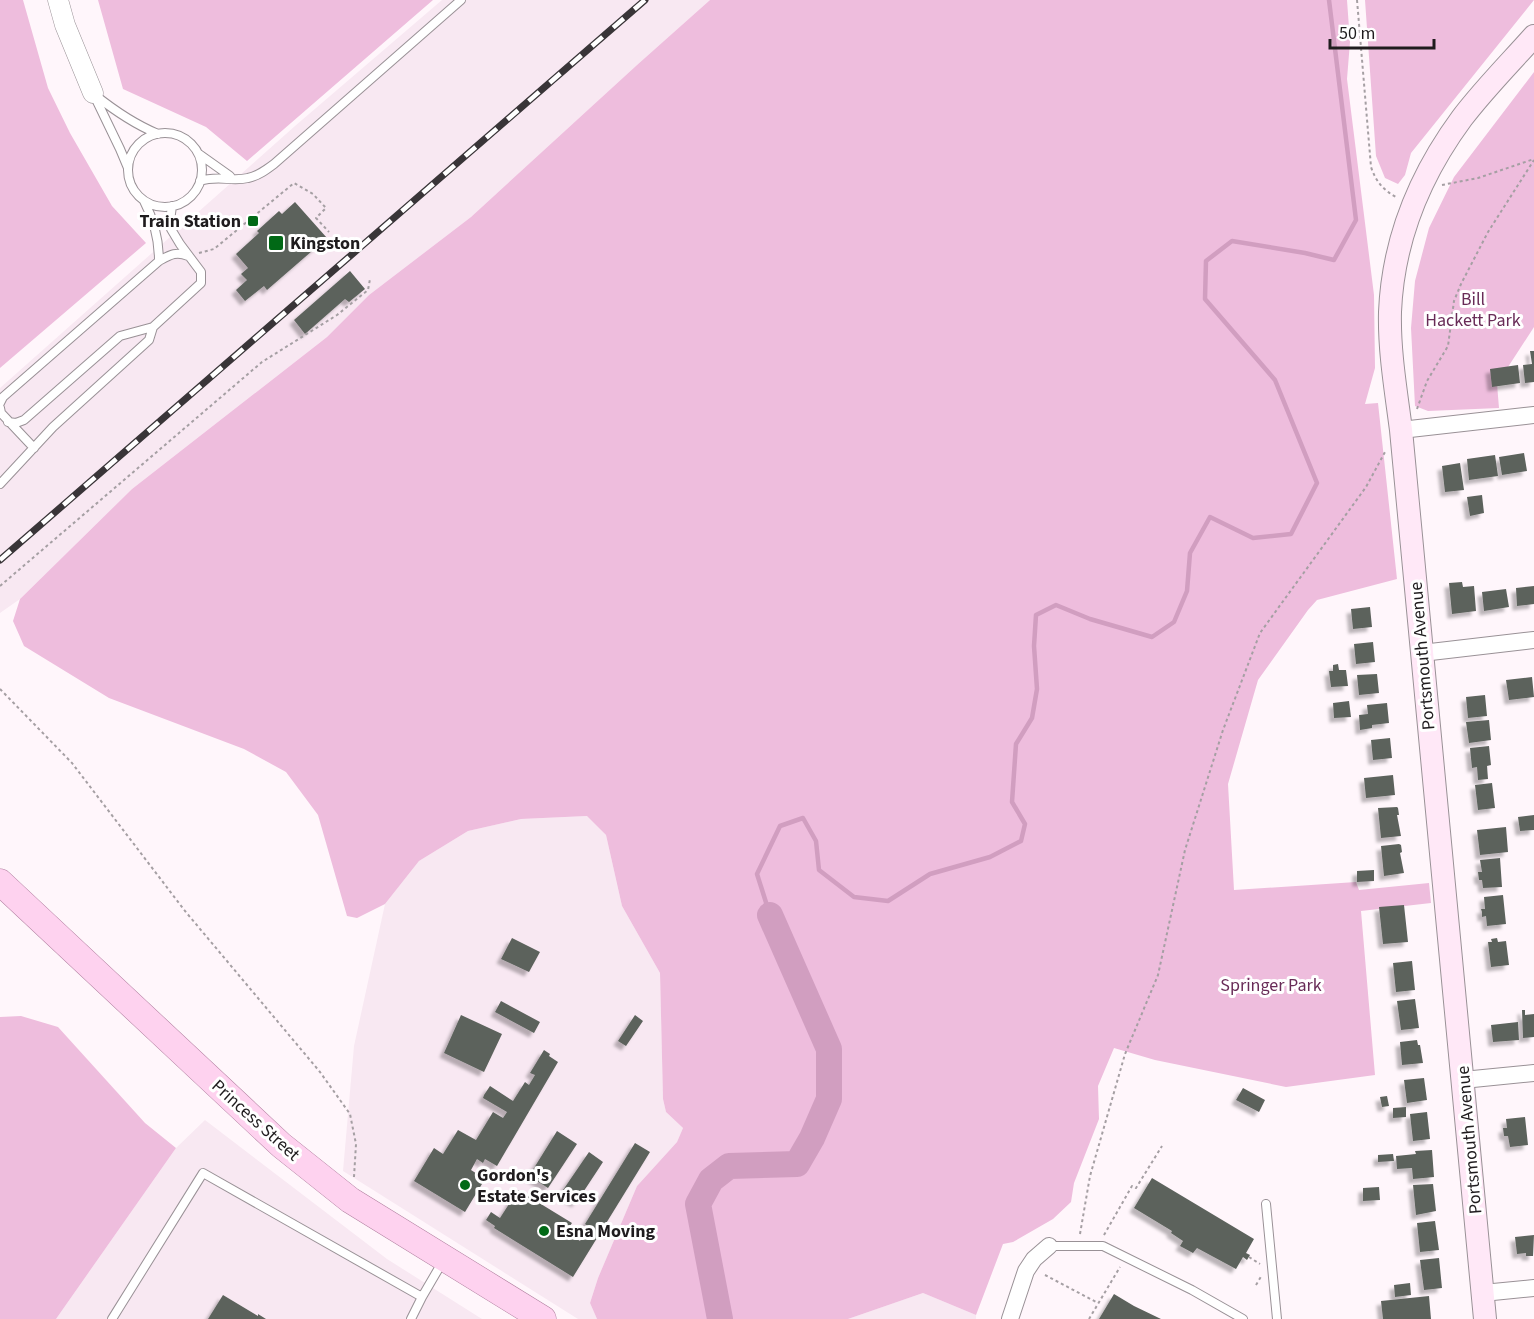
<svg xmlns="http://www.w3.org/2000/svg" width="1534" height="1319" font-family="'Source Sans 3',sans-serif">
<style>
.built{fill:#f8e8f2}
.green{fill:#eebddd}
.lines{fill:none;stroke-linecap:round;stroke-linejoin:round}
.stream{stroke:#d19ec0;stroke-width:4.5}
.river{stroke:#d19ec0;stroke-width:26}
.building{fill:#5c625c;filter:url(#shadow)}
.service-casing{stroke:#999196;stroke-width:10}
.minor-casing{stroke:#999196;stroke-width:18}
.tertiary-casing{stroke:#999196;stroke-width:21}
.secondary-casing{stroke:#999196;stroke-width:24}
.primary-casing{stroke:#b07f9f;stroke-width:27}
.path{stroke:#a59fa3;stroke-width:2;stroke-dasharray:3 3;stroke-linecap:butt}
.service{stroke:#fff;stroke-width:8}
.minor{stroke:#fff;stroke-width:16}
.tertiary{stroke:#fff;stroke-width:20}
.secondary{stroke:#ffe8f7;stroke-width:22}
.primary{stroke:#fed2ef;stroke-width:26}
.rail-casing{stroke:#393538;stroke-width:7}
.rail{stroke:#fff;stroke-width:4.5;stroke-dasharray:14;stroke-linecap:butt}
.poi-dot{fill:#016916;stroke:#fff;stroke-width:2}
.labels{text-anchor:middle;stroke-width:6;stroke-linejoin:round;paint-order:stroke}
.poi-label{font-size:18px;font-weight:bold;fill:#1f1c1e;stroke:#fff;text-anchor:start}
.park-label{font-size:18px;fill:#682b57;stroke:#fff}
.street-label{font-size:18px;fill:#1f1c1e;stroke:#fff}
</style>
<defs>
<filter id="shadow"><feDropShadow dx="-4.5" dy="4.5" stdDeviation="1.5" flood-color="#0004"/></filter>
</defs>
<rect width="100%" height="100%" fill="#fff6fb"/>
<path class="built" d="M442 0H710L637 65 471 217 369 295 327 337 132 489 20 599 0 613V388L295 126Z
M588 816 606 835 622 906 660 973 663 1099 666 1112 683 1128 677 1142 637 1186 598 1278 590 1303 597 1319H578L343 1171 354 1046 385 904 419 861 468 831 521 819Z
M205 1120 387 1259 482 1319H56L176 1148Z
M923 1293 976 1315V1319H848Z"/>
<path class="green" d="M0 0H23L48 88 70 133 112 206 146 243 0 368Z
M98 0H433L247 161 206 127 123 89Z
M710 0H1347L1350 42 1347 79 1374 295 1375 368 1365 404 1378 403 1397 579 1317 600 1308 610 1258 680 1228 784 1234 890 1356 882 1359 890 1429 883 1431 903 1361 911 1375 1075 1286 1087 1155 1060 1114 1048 1098 1086 1099 1119 1074 1183 1071 1202 1053 1219 1013 1242 1003 1244 976 1315 923 1293 848 1319H597L590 1303 598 1278 637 1186 677 1142 683 1128 666 1112 663 1099 660 973 622 906 606 835 587 816 521 819 468 831 419 861 385 904 357 918 347 916 318 815 286 772 244 749 109 698 24 646 13 621 20 599 132 489 327 337 369 295 471 217 637 65Z
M1365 0H1534L1411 153 1405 175 1398 184 1385 178 1376 156Z
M1534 72V327L1497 384 1499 408 1428 411 1415 406 1411 328 1415 281 1429 228 1454 177Z
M21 1016 58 1027 145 1123 176 1148 56 1319H0V1017Z"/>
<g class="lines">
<path class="stream" d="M770 915 757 874 780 826 803 818 816 841 819 870 854 897 888 901 930 874 990 857 1021 841 1025 824 1012 802 1016 744 1032 718 1037 689 1034 646 1036 615 1056 605 1090 619 1152 637 1174 622 1187 591 1190 553 1210 517 1253 538 1291 534 1317 483 1275 380 1205 299 1206 261 1232 241 1305 253 1334 260 1356 220 1329 0"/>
<path class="river" d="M720 1319 698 1204 711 1180 729 1166 797 1164 812 1138 829 1099V1049L770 915"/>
</g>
<path class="building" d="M295 202 327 238 267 290 264 286 245 301 236 290 247 280 241 274 248 268 236 254 259 233 257 231 279 211 282 214Z
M350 271 365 289 349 302 345 299 305 334 294 320Z
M1530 351H1534V382L1525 383 1523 365 1532 364Z
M1518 365 1520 383 1492 387 1490 369Z
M1524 453 1527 471 1502 475 1499 457Z
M1495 455 1498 476 1469 480 1467 459Z
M1460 463 1464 490 1445 492 1442 466Z
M1482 495 1484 513 1470 516 1467 497Z
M1462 582 1463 587 1474 586 1476 611 1452 614 1449 583Z
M1534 586V604L1517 606 1516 588Z
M1506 589 1509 607 1484 611 1482 592Z
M1370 607 1372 627 1353 629 1351 609Z
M1373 642 1375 662 1356 664 1354 644Z
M1338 664 1339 670H1346L1348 686 1331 687 1329 671H1333V665Z
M1377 674 1379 693 1359 695 1357 675Z
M1532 677 1534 697 1509 700 1506 680Z
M1485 695 1487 716 1468 718 1466 697Z
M1349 701 1351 717 1334 718 1333 703Z
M1387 703 1389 723 1372 725V728L1360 730 1359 715 1368 714 1367 705Z
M1489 720 1491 740 1469 743 1466 722Z
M1390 738 1392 758 1373 760 1371 740Z
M1489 746 1491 765 1487 766 1488 779 1478 780 1477 767 1472 768 1470 748Z
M1393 775 1395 795 1366 798 1364 778Z
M1492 783 1495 808 1478 810 1475 785Z
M1397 807 1398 808 1399 815H1397L1401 836 1381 838 1378 808Z
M1534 815V830L1520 831 1518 817Z
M1506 827 1508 852 1480 855 1477 830Z
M1399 844 1401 845 1402 852 1400 853 1404 873 1384 876 1381 846Z
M1500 858 1502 887 1483 888 1482 880H1479L1478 872H1482L1480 860Z
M1374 870V881L1357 882V871Z
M1503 895 1506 924 1487 926 1486 916 1482 917V912L1481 909H1485L1484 897Z
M1404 905 1408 942 1383 944 1379 907Z
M512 938 540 952 529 972 501 959Z
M1497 938 1498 942 1506 941 1509 965 1491 967 1488 942H1492L1491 939Z
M1412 961 1415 990 1396 992 1393 963Z
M1415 999 1419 1028 1401 1030 1397 1001Z
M501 1001 540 1022 534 1033 495 1012Z
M1522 1010H1525V1015L1534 1014V1037L1523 1038Z
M461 1015 502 1034 484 1072 444 1053Z
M635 1015 643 1021 626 1046 618 1041Z
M1518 1022 1519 1040 1493 1042 1491 1025Z
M1417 1040 1418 1045H1420L1423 1063 1402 1065 1400 1042Z
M544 1050 550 1054 549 1056 558 1062 497 1166 485 1159 483 1163 477 1159 471 1170 485 1179 465 1212 414 1181 434 1148 443 1154 458 1130 476 1140 493 1112 503 1118 507 1112 483 1098 484 1095 490 1086 513 1101 525 1082 529 1085 535 1075 530 1073Z
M1424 1078 1427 1100 1407 1103 1404 1080Z
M1243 1088 1265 1100 1259 1112 1236 1100Z
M1387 1096 1389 1106 1382 1107 1380 1097Z
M1406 1107V1117L1393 1118V1108Z
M1427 1112 1430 1139 1413 1141 1410 1114Z
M1525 1117 1528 1145 1510 1147 1508 1136H1504L1503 1128H1507L1506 1119Z
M557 1131 577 1144 548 1188 529 1176Z
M635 1143 650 1152 573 1277 494 1228 495 1226 486 1220 491 1212 500 1218 518 1190 572 1223 566 1232 580 1241 589 1227 585 1224Z
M1432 1150 1434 1177 1413 1179 1412 1168 1397 1169 1396 1156 1416 1154 1415 1151Z
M589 1152 603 1162 576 1203 561 1193Z
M1393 1154 1394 1161 1378 1162V1155Z
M1152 1178 1254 1239 1246 1253 1250 1255 1247 1260 1243 1257 1236 1269 1197 1248 1193 1253 1180 1246 1183 1241 1171 1233 1172 1231 1134 1208Z
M1433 1184 1436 1211 1416 1215 1413 1185Z
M1379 1187 1380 1200 1363 1201V1188Z
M1435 1221 1439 1250 1420 1252 1417 1223Z
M1534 1235 1533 1256H1526V1253L1517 1254 1515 1237Z
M1439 1258 1442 1288 1424 1290 1420 1260Z
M1410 1283 1411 1295 1395 1297 1394 1285Z
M1114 1294 1134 1306 1161 1319H1099Z
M223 1295 258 1316V1314L266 1319H208Z
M1429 1296 1431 1319H1383L1381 1301Z"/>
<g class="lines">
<g class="service-casing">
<path id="service" d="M93 93 120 149 128 168
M95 95C115 111 134 124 158 134
M128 170a37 37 0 1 1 74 0a37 37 0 1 1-74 0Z
M199 154 230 176
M200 181C218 175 232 182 248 178 258 176 266 170 274 164L461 0
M144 201C154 220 159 239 159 261
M0 403 3 397 159 261C170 255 176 251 188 256
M0 408 1 413 34 448
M8 422 16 423 24 420 120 336 153 327 201 283V272L180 244 171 229 170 221 172 206
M0 484 53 427 149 340 153 327
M1266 1204 1277 1319
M1049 1246H1103L1192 1290 1243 1319
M112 1319 203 1173 422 1297 443 1261
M411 1319 422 1297"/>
</g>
<g class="minor-casing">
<path id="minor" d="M1401 430 1534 415
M1422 653 1534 640
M1463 1080 1534 1073
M1483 1293 1534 1288
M1010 1319 1026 1271 1034 1259 1049 1246"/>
</g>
<g class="tertiary-casing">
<path id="tertiary" d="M58 0 65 25 93 93"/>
</g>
<g class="secondary-casing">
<path id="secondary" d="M1485 1319 1401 430C1396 391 1389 351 1390 312 1393 240 1420 175 1462 118 1484 89 1510 63 1534 36"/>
</g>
<g class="primary-casing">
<path id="primary" d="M0 882 281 1145 350 1200 543 1319"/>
</g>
<path class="path" d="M1357 0 1371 167C1376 182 1384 191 1398 198
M1442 185 1478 178 1534 159
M199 253 214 249 294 183 313 194 326 208 316 218 329 232
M1417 409 1427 381 1448 346 1454 301 1461 284 1488 232 1534 160
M0 586 262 362 337 315 368 290 370 279
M0 689 72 763 185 911 320 1072 350 1114 356 1144 354 1177
M1080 1234 1090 1176 1125 1054 1158 975 1185 850 1223 730 1260 633 1366 487 1385 452
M1104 1235 1132 1186 1136 1188 1162 1146
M1249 1257 1260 1264
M1045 1275 1098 1303
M1256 1285 1262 1275
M1089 1319 1120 1267"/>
<use href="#service" class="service"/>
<use href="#minor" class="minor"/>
<use href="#tertiary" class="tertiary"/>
<use href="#secondary" class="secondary"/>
<use href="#primary" class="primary"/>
<g class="rail-casing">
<path id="rail" d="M0 560 645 0"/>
</g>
<use href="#rail" class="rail"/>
</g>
<g class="poi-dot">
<rect x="247" y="215" width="12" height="12" rx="3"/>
<rect x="268" y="235" width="16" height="16" rx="3"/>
<circle cx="465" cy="1185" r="6"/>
<circle cx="544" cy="1231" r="6"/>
</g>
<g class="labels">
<g class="poi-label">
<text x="241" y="227" text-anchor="end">Train Station</text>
<text x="290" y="249">Kingston</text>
<text x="477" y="1181">Gordon's<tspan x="477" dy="21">Estate Services</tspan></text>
<text x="556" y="1237">Esna Moving</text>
</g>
<g class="park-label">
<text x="1473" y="305">Bill<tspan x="1473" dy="21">Hackett Park</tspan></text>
<text x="1271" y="991">Springer Park</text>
</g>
<g class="street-label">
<text transform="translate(1422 656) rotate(-95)" y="6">Portsmouth Avenue</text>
<text transform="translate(256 1120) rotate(42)" y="6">Princess Street</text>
<text transform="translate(1469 1140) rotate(-95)" y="6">Portsmouth Avenue</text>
</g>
</g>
<path d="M1330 39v9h104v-9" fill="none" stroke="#1f1c1e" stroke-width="3"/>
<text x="1339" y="39" font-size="18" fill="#1f1c1e" stroke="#ffffff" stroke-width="4.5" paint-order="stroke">50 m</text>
</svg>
